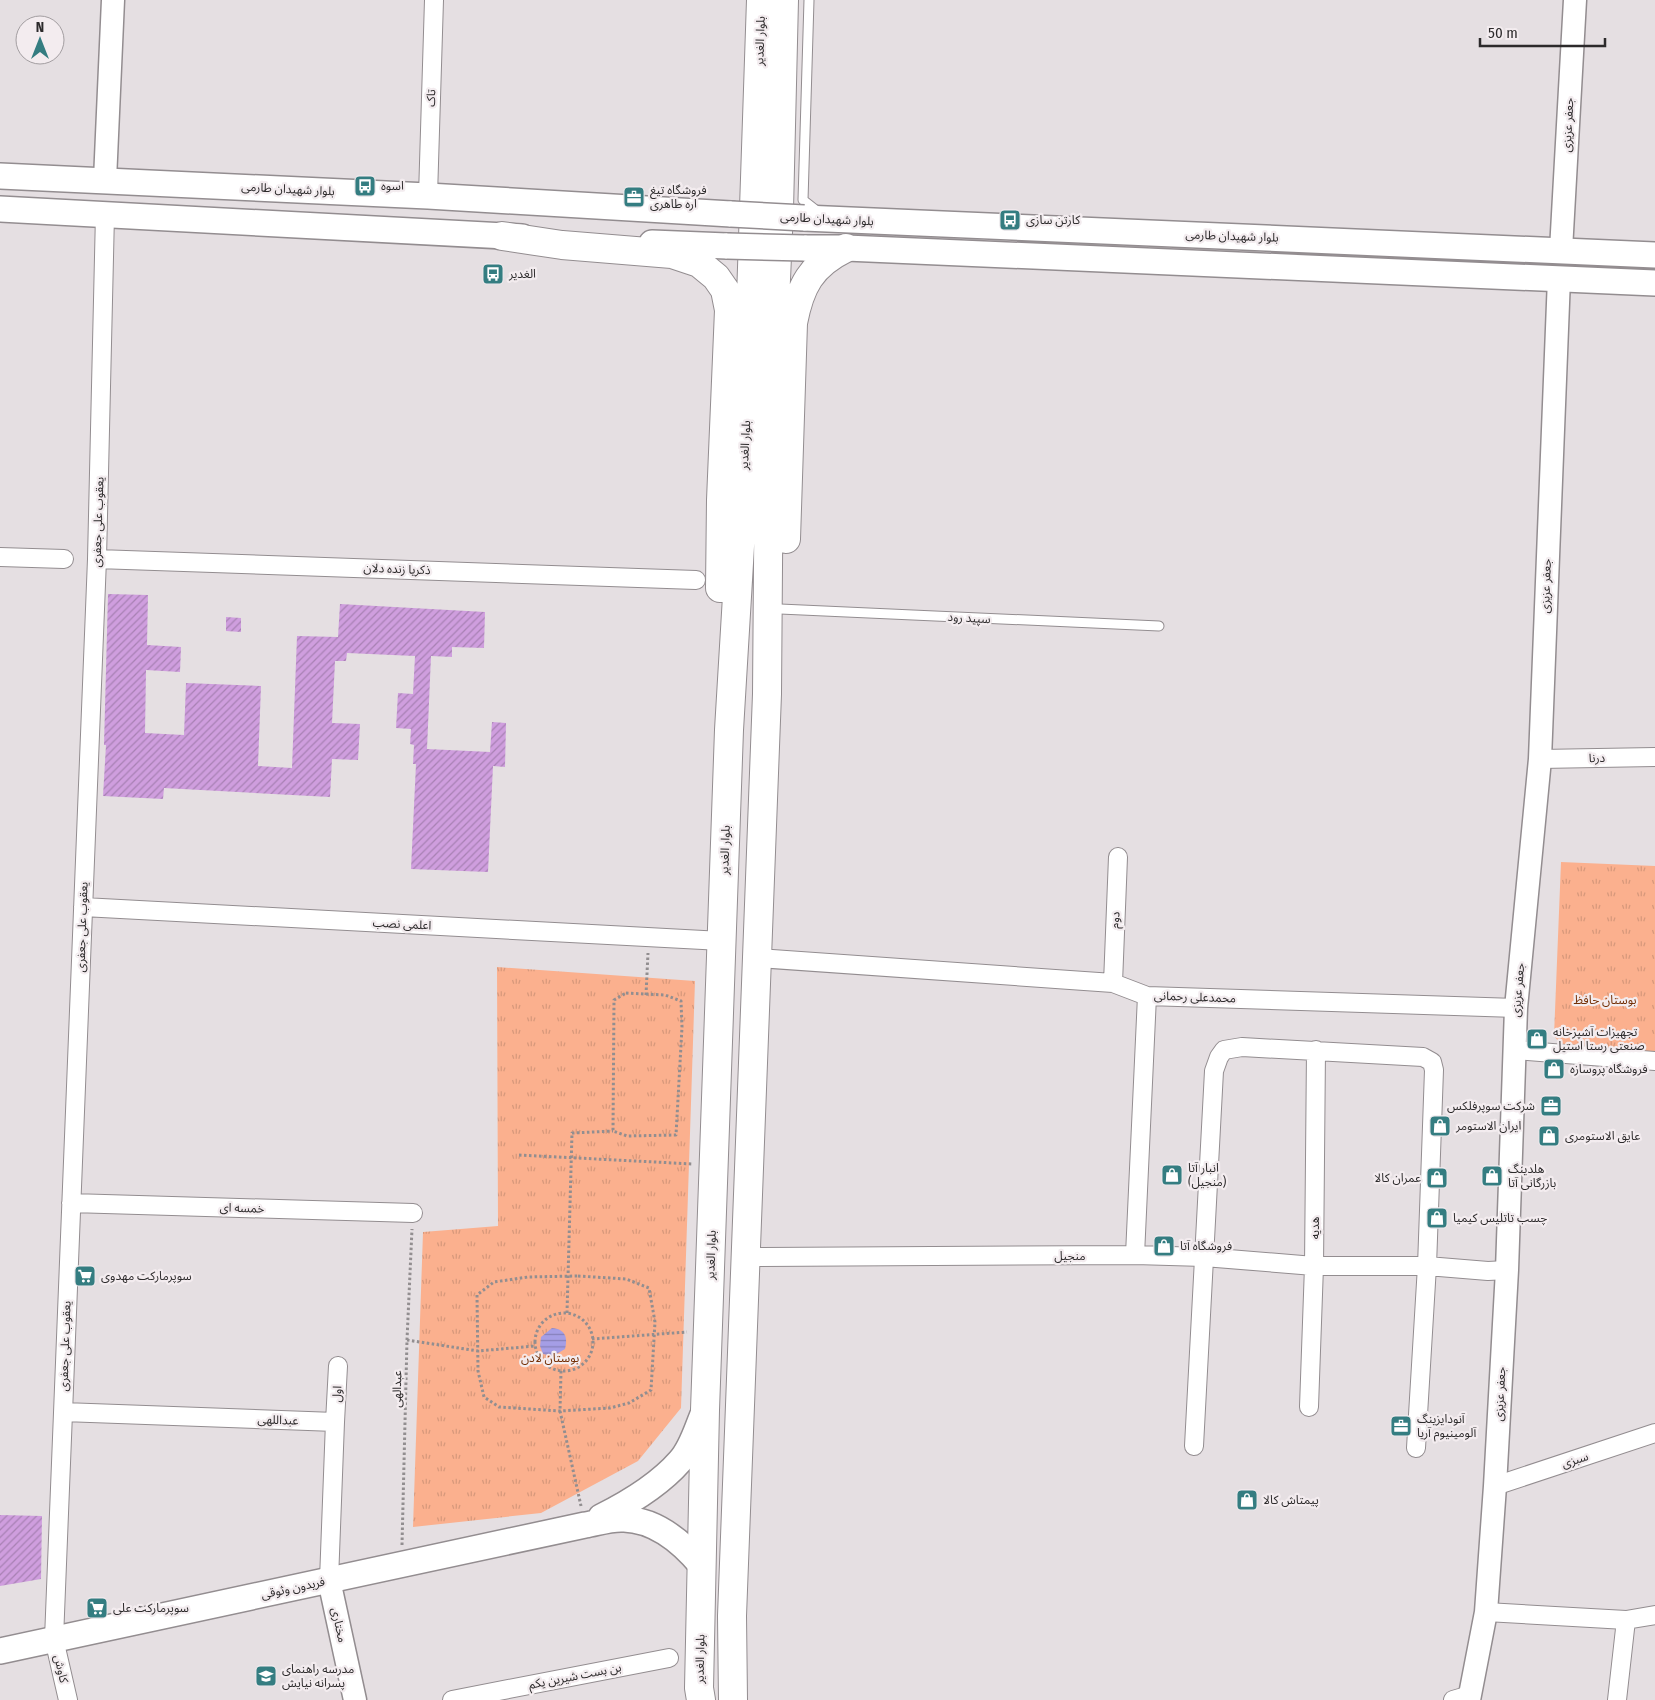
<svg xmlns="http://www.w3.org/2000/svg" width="1655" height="1700" font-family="'Fira Sans Condensed','Noto Sans Arabic',sans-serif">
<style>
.park{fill:url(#park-tufts)}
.water{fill:url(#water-rules)}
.building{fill:url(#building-hatch)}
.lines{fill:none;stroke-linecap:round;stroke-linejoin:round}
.service-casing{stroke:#938d90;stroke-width:11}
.minor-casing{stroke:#938d90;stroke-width:20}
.tertiary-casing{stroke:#938d90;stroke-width:25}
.secondary-casing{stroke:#938d90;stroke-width:28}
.primary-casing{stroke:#938d90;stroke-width:30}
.path{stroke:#928e90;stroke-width:3;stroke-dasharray:2.5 2.5;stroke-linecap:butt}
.service{stroke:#fff;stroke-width:9}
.minor{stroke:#fff;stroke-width:18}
.tertiary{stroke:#fff;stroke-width:22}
.secondary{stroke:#fff;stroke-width:25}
.primary{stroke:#fff;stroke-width:28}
.secondary-bridge-casing{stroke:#938d90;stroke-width:28;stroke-linecap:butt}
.secondary-bridge{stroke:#fff;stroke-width:25}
.labels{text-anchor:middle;stroke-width:4.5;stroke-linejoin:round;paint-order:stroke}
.street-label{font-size:12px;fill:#2c2a2b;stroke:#f3ecef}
.poi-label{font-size:12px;fill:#2c2a2b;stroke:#f3ecef;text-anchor:start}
.park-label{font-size:12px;fill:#732f05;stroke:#f3ecef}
</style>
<defs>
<pattern id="park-tufts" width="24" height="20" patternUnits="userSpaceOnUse" patternTransform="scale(1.25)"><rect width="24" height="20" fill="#fbb08e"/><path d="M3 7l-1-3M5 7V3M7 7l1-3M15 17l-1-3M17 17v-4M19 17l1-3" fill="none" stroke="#d7987b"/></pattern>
<pattern id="water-rules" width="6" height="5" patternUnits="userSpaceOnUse" patternTransform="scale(1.25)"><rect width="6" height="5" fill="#a59ee6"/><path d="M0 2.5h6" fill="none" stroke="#8781bb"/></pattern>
<pattern id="building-hatch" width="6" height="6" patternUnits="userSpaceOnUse" patternTransform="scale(1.25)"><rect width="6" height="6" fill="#cf9ede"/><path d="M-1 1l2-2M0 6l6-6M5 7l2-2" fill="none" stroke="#a881b4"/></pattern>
</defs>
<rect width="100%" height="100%" fill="#e5dfe2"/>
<path class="park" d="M1561 862 1655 866V1053L1565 1049 1554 1036Z
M497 967 695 981 681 1408 638 1461 541 1513 413 1527 423 1232 498 1226Z"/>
<path class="water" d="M552 1328C565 1329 568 1337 565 1349L553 1356 543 1354 540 1346 541 1337Z"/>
<path class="building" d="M108 594 148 595 147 645 181 647 180 672 146 670 145 733 184 735 186 683 261 686 258 766 292 768 297 636 338 637 340 604 485 612 484 648 452 647V657L431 656 427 749 490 752 492 722 506 723 505 767 493 766 488 872 411 869 416 764H413L414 745 410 744 411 729 396 728 398 693 413 694 415 656 347 653 346 661H335L332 723 360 724 358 760 332 759 330 797 164 788 163 799 103 796 106 745H104Z
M226 617 241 618V632L226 631Z
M0 1515 42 1516 41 1579 0 1586Z"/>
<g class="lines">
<g class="service-casing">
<path id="service" d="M809 0 803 200 817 211
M780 609 1159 626"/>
</g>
<g class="minor-casing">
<path id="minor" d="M428 196 434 0
M0 557 64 559
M97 559 696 580
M1540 759 1655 757
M83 907 722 941
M757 958 1113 983 1147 996 1516 1008
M1113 983 1118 857
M1514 1050 1655 1061
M71 1203 413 1213
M1135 1255 1204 1257 1314 1266H1427L1488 1271 1507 1270
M746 1257 1135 1255 1147 996
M1309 1407 1314 1266 1316 1050
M63 1412 335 1422 329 1580
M335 1422 338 1366
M1194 1446 1214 1071 1219 1057 1224 1050 1242 1047 1423 1057 1432 1062 1434 1070 1427 1266 1416 1448
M1495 1486 1655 1433
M1486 1612 1626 1620 1655 1615
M68 1700 54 1639 97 559 105 214
M452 1700 669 1658
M1453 1700 1470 1695
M1617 1700 1626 1620"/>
</g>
<g class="tertiary-casing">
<path id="tertiary" d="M105 180 113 0
M1561 250 1575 0
M329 1580 355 1700
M1469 1700 1486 1612 1495 1486 1507 1270 1516 1008 1540 759 1559 278"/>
</g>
<g class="secondary-casing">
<path id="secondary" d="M0 176 428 196 731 214
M0 209 522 237
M804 218 1655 255
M652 243 727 246
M804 248H846L1655 283
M601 1517C629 1503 659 1485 680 1461 692 1448 697 1428 704 1412
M0 1651 585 1525C597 1523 611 1518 624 1519 656 1520 682 1542 702 1566"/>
</g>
<g class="primary-casing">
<path id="primary" d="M502 236 562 245 672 254 699 263 716 277 725 290 729 310 721 500 720 588
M786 539 793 323C800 286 811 265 846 248
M701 1700 699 1688 705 1410 729 730 746 446 761 0
M733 1700 732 1616 767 694 769 441 779 210 784 0"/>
</g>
<path class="path" d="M626 993 665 995 681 1001 682 1027 676 1135 627 1136 613 1131 614 1000Z
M646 995 648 953
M519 1155 693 1164
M578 1276 626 1279 649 1288 655 1322 651 1390 629 1403 610 1408 560 1411 499 1407 484 1397 478 1371 477 1295 494 1282 528 1277Z
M535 1342a29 29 0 1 1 58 0a29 29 0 1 1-58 0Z
M567 1313 572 1133 613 1131
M592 1339 687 1332
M407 1340 478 1351 535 1346
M561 1371 560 1411 581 1506
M402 1545 407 1340 412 1229"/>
<use href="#service" class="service"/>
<use href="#minor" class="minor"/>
<use href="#tertiary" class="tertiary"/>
<use href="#secondary" class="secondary"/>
<use href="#primary" class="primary"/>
<g class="secondary-bridge-casing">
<path id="secondary-bridge" d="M731 214 804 218
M727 246 804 248"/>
</g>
<use href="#secondary-bridge" class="secondary-bridge"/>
</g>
<defs>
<g id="bus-square" transform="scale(1.125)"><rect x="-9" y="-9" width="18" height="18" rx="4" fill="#347d81" stroke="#f3ecef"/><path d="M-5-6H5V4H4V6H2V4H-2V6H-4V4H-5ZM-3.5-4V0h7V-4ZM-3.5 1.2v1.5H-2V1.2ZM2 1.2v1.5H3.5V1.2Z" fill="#fff"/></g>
<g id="office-square" transform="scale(1.125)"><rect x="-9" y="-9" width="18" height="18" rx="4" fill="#347d81" stroke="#f3ecef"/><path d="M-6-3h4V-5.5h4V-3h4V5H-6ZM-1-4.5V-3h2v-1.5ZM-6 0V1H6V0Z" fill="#fff"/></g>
<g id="shop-square" transform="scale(1.125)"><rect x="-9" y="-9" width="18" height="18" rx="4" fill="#347d81" stroke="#f3ecef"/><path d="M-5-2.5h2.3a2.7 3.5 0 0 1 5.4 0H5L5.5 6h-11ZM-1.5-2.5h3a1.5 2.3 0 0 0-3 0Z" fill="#fff"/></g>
<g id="supermarket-square" transform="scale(1.125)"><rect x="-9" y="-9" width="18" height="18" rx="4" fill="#347d81" stroke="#f3ecef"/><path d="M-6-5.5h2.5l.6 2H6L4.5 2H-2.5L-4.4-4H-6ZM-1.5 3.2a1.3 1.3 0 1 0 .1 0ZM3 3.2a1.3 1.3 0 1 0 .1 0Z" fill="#fff"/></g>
<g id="school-square" transform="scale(1.125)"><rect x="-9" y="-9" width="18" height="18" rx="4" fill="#347d81" stroke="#f3ecef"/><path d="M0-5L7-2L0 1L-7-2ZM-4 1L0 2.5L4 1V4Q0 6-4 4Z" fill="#fff"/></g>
</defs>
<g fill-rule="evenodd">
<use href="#bus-square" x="365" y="186"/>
<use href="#office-square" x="634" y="197"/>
<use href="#bus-square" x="1010" y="220"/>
<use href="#bus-square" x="493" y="274"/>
<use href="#shop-square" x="1537" y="1039"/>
<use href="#shop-square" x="1554" y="1069"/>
<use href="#office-square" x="1551" y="1106"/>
<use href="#shop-square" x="1440" y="1126"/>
<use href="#shop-square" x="1549" y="1136"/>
<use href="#shop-square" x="1172" y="1175"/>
<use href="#shop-square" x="1492" y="1176"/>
<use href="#shop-square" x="1437" y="1178"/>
<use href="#shop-square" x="1437" y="1218"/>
<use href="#shop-square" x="1164" y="1246"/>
<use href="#supermarket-square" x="85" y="1276"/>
<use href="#office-square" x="1401" y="1426"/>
<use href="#shop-square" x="1247" y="1500"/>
<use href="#supermarket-square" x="97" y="1608"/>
<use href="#school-square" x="266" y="1676"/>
</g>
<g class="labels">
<g class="street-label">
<text transform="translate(760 41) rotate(-88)" y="4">بلوار الغدیر</text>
<text transform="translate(431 98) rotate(-88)" y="4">تاک</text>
<text transform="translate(1568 125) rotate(-87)" y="4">جعفر عزیزی</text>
<text transform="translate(288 189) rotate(3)" y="4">بلوار شهیدان طارمی</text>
<text transform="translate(827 219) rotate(3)" y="4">بلوار شهیدان طارمی</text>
<text transform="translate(1232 236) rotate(2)" y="4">بلوار شهیدان طارمی</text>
<text transform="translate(745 445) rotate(-87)" y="4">بلوار الغدیر</text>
<text transform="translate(98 522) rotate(-88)" y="4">یعقوب علی جعفری</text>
<text transform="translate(397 569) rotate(2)" y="4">ذکریا زنده دلان</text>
<text transform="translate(1546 586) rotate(-88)" y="4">جعفر عزیزی</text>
<text transform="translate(969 618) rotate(3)" y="4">سپید رود</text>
<text transform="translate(1597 758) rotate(-1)" y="4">درنا</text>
<text transform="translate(725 850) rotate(-88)" y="4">بلوار الغدیر</text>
<text transform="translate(1115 920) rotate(-87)" y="4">دوم</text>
<text transform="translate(402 924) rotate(3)" y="4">اعلمی نصب</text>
<text transform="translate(82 927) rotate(-88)" y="4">یعقوب علی جعفری</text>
<text transform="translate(1518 990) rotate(-85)" y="4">جعفر عزیزی</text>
<text transform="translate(1195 997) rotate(2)" y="4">محمدعلی رحمانی</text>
<text transform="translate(242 1208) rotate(2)" y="4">خمسه ای</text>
<text transform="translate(1315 1228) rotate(-90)" y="4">هدیه</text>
<text transform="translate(711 1255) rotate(-88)" y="4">بلوار الغدیر</text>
<text x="1070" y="1260">منجیل</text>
<text transform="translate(65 1346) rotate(-88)" y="4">یعقوب علی جعفری</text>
<text transform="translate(397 1389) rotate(-89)" y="4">عبدالهی</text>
<text transform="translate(337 1394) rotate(-87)" y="4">اول</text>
<text transform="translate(1500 1394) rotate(-87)" y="4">جعفر عزیزی</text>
<text transform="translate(278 1420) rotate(2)" y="4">عبداللهی</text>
<text transform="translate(1575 1460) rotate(-18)" y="4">سبزی</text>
<text transform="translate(293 1588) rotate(-12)" y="4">فریدون وثوقی</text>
<text transform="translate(339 1625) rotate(78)" y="4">مختاری</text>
<text transform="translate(700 1659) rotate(-89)" y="4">بلوار الغدیر</text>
<text transform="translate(61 1669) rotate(77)" y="4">کاوش</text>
<text transform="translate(575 1676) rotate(-11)" y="4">بن بست شیرین یکم</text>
</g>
<g class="poi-label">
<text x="381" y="190">اسوه</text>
<text x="650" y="194">فروشگاه تیغ<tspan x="650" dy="14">اره طاهری</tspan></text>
<text x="1026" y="224">کارتن سازی</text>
<text x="509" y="278">الغدیر</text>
<text x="1553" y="1036">تجهیزات آشپزخانه<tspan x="1553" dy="14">صنعتی رستا استیل</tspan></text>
<text x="1570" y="1073">فروشگاه پروسازه</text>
<text x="1535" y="1110" text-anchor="end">شرکت سوپرفلکس</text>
<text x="1456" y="1130">ایران الاستومر</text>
<text x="1565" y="1140">عایق الاستومری</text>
<text x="1188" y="1172">انبار آتا<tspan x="1188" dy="14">(منجیل)</tspan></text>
<text x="1508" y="1173">هلدینگ<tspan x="1508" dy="14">بازرگانی آتا</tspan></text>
<text x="1421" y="1182" text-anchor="end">عمران کالا</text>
<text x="1453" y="1222">چسب تاتلیس کیمیا</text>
<text x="1180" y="1250">فروشگاه آتا</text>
<text x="101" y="1280">سوپرمارکت مهدوی</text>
<text x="1417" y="1423">آنودایزینگ<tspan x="1417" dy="14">آلومینیوم آریا</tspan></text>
<text x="1263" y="1504">پیمتاش کالا</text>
<text x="113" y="1612">سوپرمارکت علی</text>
<text x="282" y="1673">مدرسه راهنمای<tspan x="282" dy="14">پسرانه نیایش</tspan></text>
</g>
<g class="park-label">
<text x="1605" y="1004">بوستان حافظ</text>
<text x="550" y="1362">بوستان لادن</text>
</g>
</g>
<g transform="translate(40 40)"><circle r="24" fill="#f3ecef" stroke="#a39ea1"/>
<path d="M0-4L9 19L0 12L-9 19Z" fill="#347d81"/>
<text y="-8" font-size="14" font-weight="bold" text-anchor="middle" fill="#2c2a2b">N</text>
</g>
<path d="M1480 38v8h125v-8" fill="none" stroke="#2c2a2b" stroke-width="2.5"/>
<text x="1488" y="38" font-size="15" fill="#2c2a2b" stroke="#f3ecef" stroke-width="4" paint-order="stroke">50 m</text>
</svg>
